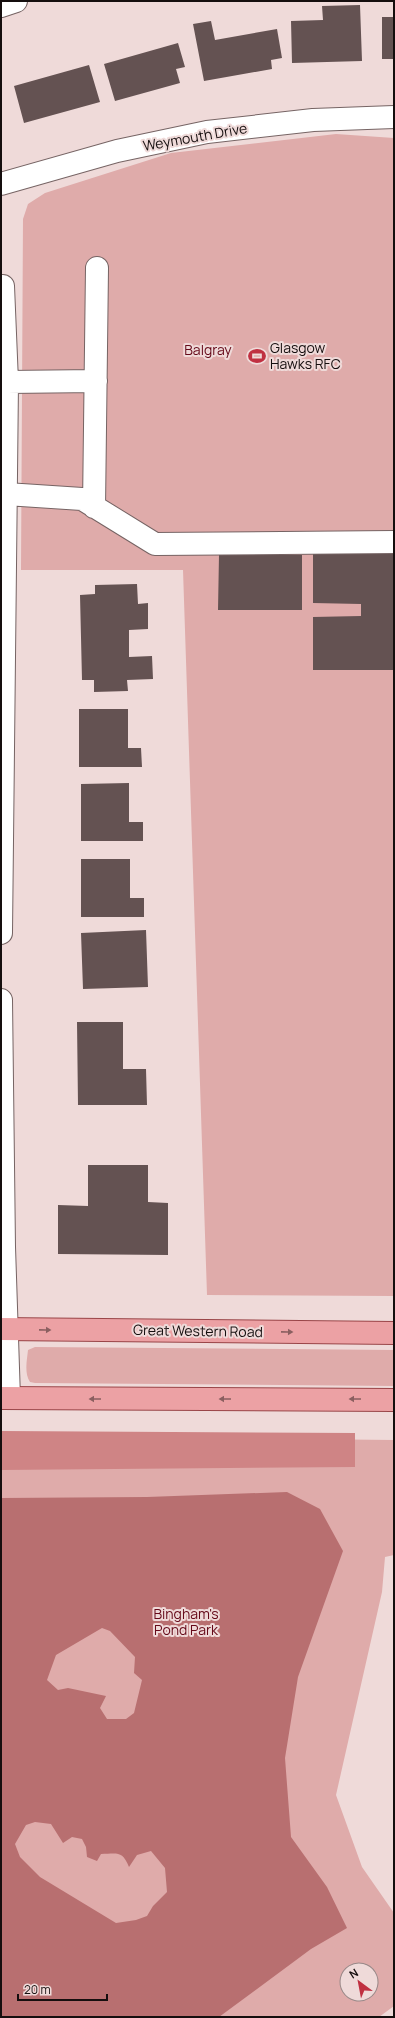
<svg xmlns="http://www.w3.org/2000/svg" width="395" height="2018" font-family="Manrope,sans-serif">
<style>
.green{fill:#dfabaa;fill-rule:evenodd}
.forest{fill:#cf8485}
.water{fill:#b86f70;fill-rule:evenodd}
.building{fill:#645252}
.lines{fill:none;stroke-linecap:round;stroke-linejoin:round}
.minor-casing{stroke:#766464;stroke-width:24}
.major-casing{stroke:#994548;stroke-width:24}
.minor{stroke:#fff;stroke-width:22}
.major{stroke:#eca1a4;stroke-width:22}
.oneway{fill:#8b5f60}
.labels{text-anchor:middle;stroke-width:4;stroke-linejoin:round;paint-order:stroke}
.street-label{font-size:14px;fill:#150e0e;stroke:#efdad9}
.poi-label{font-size:14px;fill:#150e0e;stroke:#efdad9;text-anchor:start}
.park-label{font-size:14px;fill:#650919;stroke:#efdad9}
</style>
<rect width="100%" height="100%" fill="#efdad9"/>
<path class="green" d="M336 134 394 138V1296L207 1295 183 570H21L23 219 28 204 45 193 171 153Z
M35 1347 394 1350V1386L35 1383 30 1382C24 1373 27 1360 28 1350Z
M1 1436 394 1440V1555L385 1557 382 1592 336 1795 362 1867 394 1913V2006L379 2017H1ZM347 1970H371V1994H347Z"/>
<path class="forest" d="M1 1431 355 1433V1467L1 1470Z"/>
<path class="water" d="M287 1492 320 1509 343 1551 298 1677 285 1758 291 1837 327 1887 347 1928 311 1949 219 2017H1V1498L147 1497ZM102 1628 110 1631 135 1657 134 1673 142 1680 134 1713 126 1719H107L100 1708 106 1696 68 1688 58 1690 47 1680 56 1655ZM35 1822 51 1824 63 1843 72 1837 82 1839 86 1847 87 1857 97 1861 101 1854C117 1854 122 1850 129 1867L137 1855 151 1851 165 1868 167 1892 153 1906 147 1916 136 1920 116 1923 40 1877 20 1857 15 1844 26 1825Z"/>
<path class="building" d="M360 5 362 61 292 63 291 21 323 20 322 6Z
M382 17H394V59H382Z
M211 21 215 40 277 29 282 58 271 60 272 69 204 81 193 24Z
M178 43 185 67 176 69 180 83 115 101 104 64Z
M89 65 100 102 24 123 14 86Z
M313 546H394V670H313V617L361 616V604L313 603Z
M219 555H302V610H218Z
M137 584 138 604 148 603V629L129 630V657L152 656 153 679 127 680 128 691 94 692V680H82L80 595 95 594V585Z
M79 709H128V748H141L142 767H79Z
M129 783V822H143V841H81V784Z
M81 859H130V898H144V917H81Z
M146 930 148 987 83 989 81 933Z
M77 1022H123V1069H146L147 1105H78Z
M88 1165H148V1202L168 1203V1255L58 1254V1205L88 1206Z"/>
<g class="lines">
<g class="minor-casing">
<path id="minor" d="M1 6 16 1
M1 184 117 151 207 132 313 120 394 117
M7 382 96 381
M6 494 82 499 155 544 394 542
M94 507 97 268
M1 933 7 382 3 286
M1 1000 4 1247 9 1398"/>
</g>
<g class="major-casing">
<path id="major" d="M1 1329 394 1333
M1 1398 394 1400"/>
</g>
<use href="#minor" class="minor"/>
<use href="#major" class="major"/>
</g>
<defs><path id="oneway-solid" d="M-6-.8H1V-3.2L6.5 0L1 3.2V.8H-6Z"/></defs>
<g class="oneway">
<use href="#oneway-solid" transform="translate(45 1330) rotate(1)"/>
<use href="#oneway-solid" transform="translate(287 1332) rotate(1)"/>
<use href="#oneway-solid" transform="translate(95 1399) rotate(-180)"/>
<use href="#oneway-solid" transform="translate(225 1399) rotate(-180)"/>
<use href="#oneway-solid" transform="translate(355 1399) rotate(-180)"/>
</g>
<defs>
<g id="stadium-bare" transform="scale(1.38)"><path d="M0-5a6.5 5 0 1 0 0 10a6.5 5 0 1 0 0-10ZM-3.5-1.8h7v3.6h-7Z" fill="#c03041" stroke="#efdad9" stroke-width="2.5" paint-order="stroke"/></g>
</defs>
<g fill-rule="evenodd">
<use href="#stadium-bare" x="257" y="356"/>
</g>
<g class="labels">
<g class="street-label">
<text transform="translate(195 137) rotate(-10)" y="5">Weymouth Drive</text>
<text transform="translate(198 1331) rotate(1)" y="5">Great Western Road</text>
</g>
<g class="poi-label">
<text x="270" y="353">Glasgow<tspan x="270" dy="16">Hawks RFC</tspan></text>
</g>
<g class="park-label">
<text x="208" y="355">Balgray</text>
<text x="186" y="1619">Bingham's<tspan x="186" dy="16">Pond Park</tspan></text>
</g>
</g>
<rect width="395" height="2018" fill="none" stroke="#150e0e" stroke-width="4"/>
<g transform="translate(359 1982) rotate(328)"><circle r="19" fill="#efdad9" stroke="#988888"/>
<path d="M0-3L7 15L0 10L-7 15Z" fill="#c03041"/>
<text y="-6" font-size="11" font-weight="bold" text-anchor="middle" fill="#150e0e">N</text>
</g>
<path d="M18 1994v6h89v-6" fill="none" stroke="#150e0e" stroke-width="2"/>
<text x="24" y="1994" font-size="12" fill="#150e0e" stroke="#efdad9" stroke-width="3" paint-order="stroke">20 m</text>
</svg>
